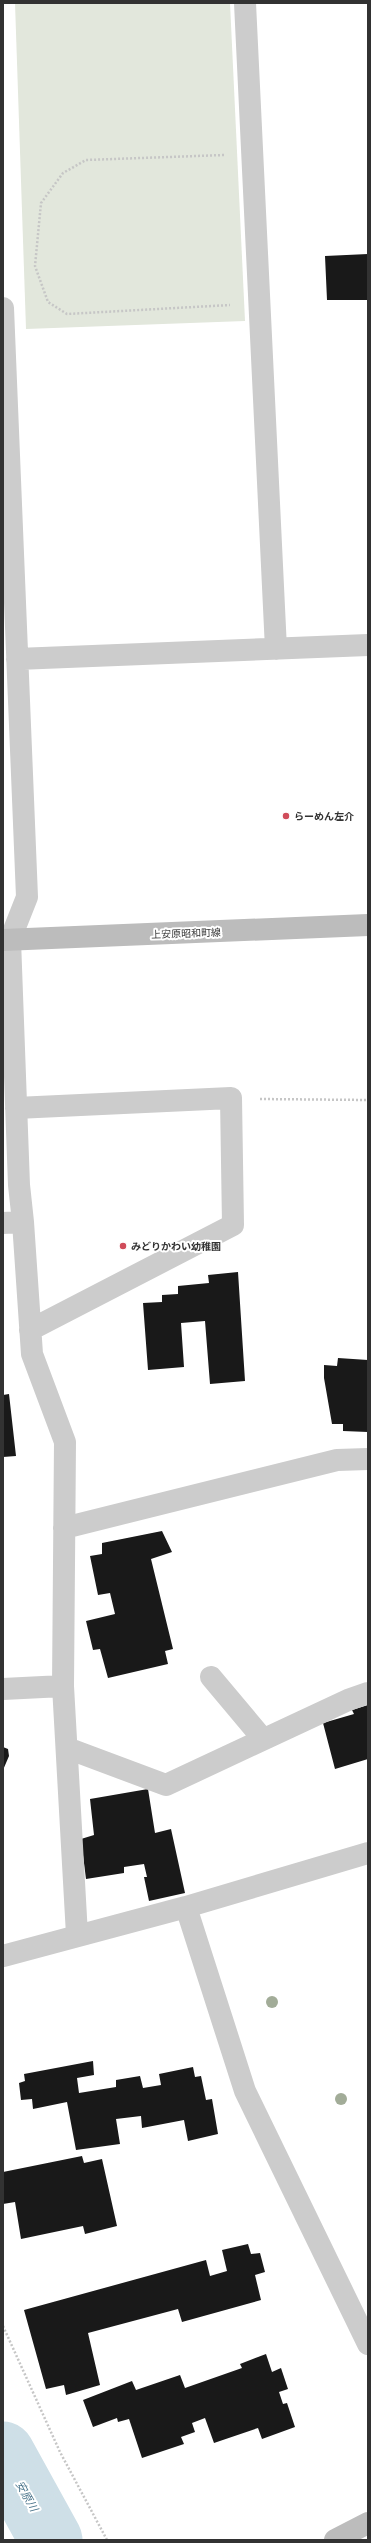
<svg xmlns="http://www.w3.org/2000/svg" width="371" height="2543" font-family="'Source Sans 3','Noto Sans JP',sans-serif">
<style>
.green{fill:#e2e7dc}
.lines{fill:none;stroke-linecap:round;stroke-linejoin:round}
.river{stroke:#cedfe7;stroke-width:63}
.building{fill:#191919}
.path{stroke:#c6c6c6;stroke-width:2.5;stroke-dasharray:2 2;stroke-linecap:butt}
.street{stroke:#ccc;stroke-width:22}
.secondary{stroke:#bcbcbc;stroke-width:22}
.tree{fill:#a2ac98}
.poi-dot{fill:#d04c5a;stroke:#fff;stroke-width:1.5}
.labels{text-anchor:middle;stroke-width:4;stroke-linejoin:round;paint-order:stroke}
.poi-label{font-size:10px;font-weight:bold;fill:#323232;stroke:#fff;text-anchor:start}
.street-label{font-size:10px;fill:#323232;stroke:#fff}
.water-label{font-size:11px;font-style:italic;fill:#49738a;stroke:#fff}
</style>
<rect width="100%" height="100%" fill="#fff"/>
<path class="green" d="M15 3H230L245 321 26 329Z"/>
<g class="lines">
<path class="river" d="M3 2453 51 2540"/>
</g>
<path class="building" d="M368 254V300H327L325 256Z
M238 1272 245 1381 210 1384 205 1321 181 1323 184 1367 148 1370 143 1303 162 1302V1295L178 1294V1286L209 1283 208 1275Z
M338 1358 368 1360V1432L343 1431V1424H332L324 1378V1365L337 1366Z
M9 1394 16 1456 3 1457V1395Z
M162 1531 172 1552 151 1559 173 1649 165 1651 168 1664 108 1678 100 1649 93 1650 86 1621 115 1614 110 1593 98 1595 90 1556 102 1554V1543Z
M368 1705V1759L335 1769 323 1723 354 1714 352 1710Z
M3 1747 8 1749 9 1756 3 1770Z
M148 1789 155 1833 171 1829 185 1893 149 1901 144 1877H147L144 1864 124 1867V1873L86 1879 81 1839 94 1835 90 1799Z
M93 2061 94 2075 77 2078 79 2093 116 2087V2080L140 2076 143 2088 161 2085 159 2074 193 2067 195 2077 201 2076 206 2100 212 2099 218 2134 188 2141 184 2120 142 2128 141 2116 116 2119 120 2144 76 2150 67 2102 33 2109 32 2099 21 2100 19 2083 25 2081 24 2074Z
M82 2156 84 2163 102 2159 117 2226 85 2234 83 2226 21 2239 15 2202 3 2204V2172Z
M248 2244 251 2254 260 2253 265 2272 255 2275 261 2300 182 2322 178 2309 88 2333 100 2385 66 2395 64 2385 46 2389 24 2310 206 2260 210 2276 227 2271 222 2250Z
M266 2354 272 2372 281 2368 288 2389 279 2392 283 2404 287 2403 295 2427 262 2439 258 2428 214 2443 205 2418 192 2423 195 2432 181 2437 184 2444 142 2458 129 2419 118 2422 117 2418 93 2427 83 2400 132 2381 136 2390 180 2375 185 2388 242 2368 240 2364Z"/>
<g class="lines">
<path class="path" d="M224 155 86 160 63 173 41 203 35 266 48 302 67 314 230 305
M260 1099 368 1100
M3 2326 60 2452 107 2540"/>
<path class="street" d="M245 3 276 649
M3 308 27 897 10 940 19 1185 23 1222 3 1223
M17 659 368 645
M16 1108 231 1098 233 1225 30 1330
M23 1222 32 1354 65 1442 63 1686 77 1935
M64 1528 337 1460 368 1459
M211 1677 263 1739
M3 1689 63 1686
M67 1748 166 1785 348 1700 368 1693
M186 1907 245 2091 368 2344
M3 1956 186 1907 368 1853"/>
<path class="secondary" d="M3 940 368 925
M335 2540 368 2523"/>
</g>
<g class="tree">
<circle cx="272" cy="2002" r="6"/>
<circle cx="341" cy="2099" r="6"/>
</g>
<g class="poi-dot">
<circle cx="286" cy="816" r="4"/>
<circle cx="123" cy="1246" r="4"/>
</g>
<g class="labels">
<g class="poi-label">
<text x="294" y="820">らーめん左介</text>
<text x="131" y="1250">みどりかわい幼稚園</text>
</g>
<g class="street-label">
<text transform="translate(186 933) rotate(-2)" y="4">上安原昭和町線</text>
</g>
<g class="water-label">
<text transform="translate(27 2496) rotate(61)" y="4">安原川</text>
</g>
</g>
<rect width="371" height="2543" fill="none" stroke="#323232" stroke-width="8"/>
</svg>
